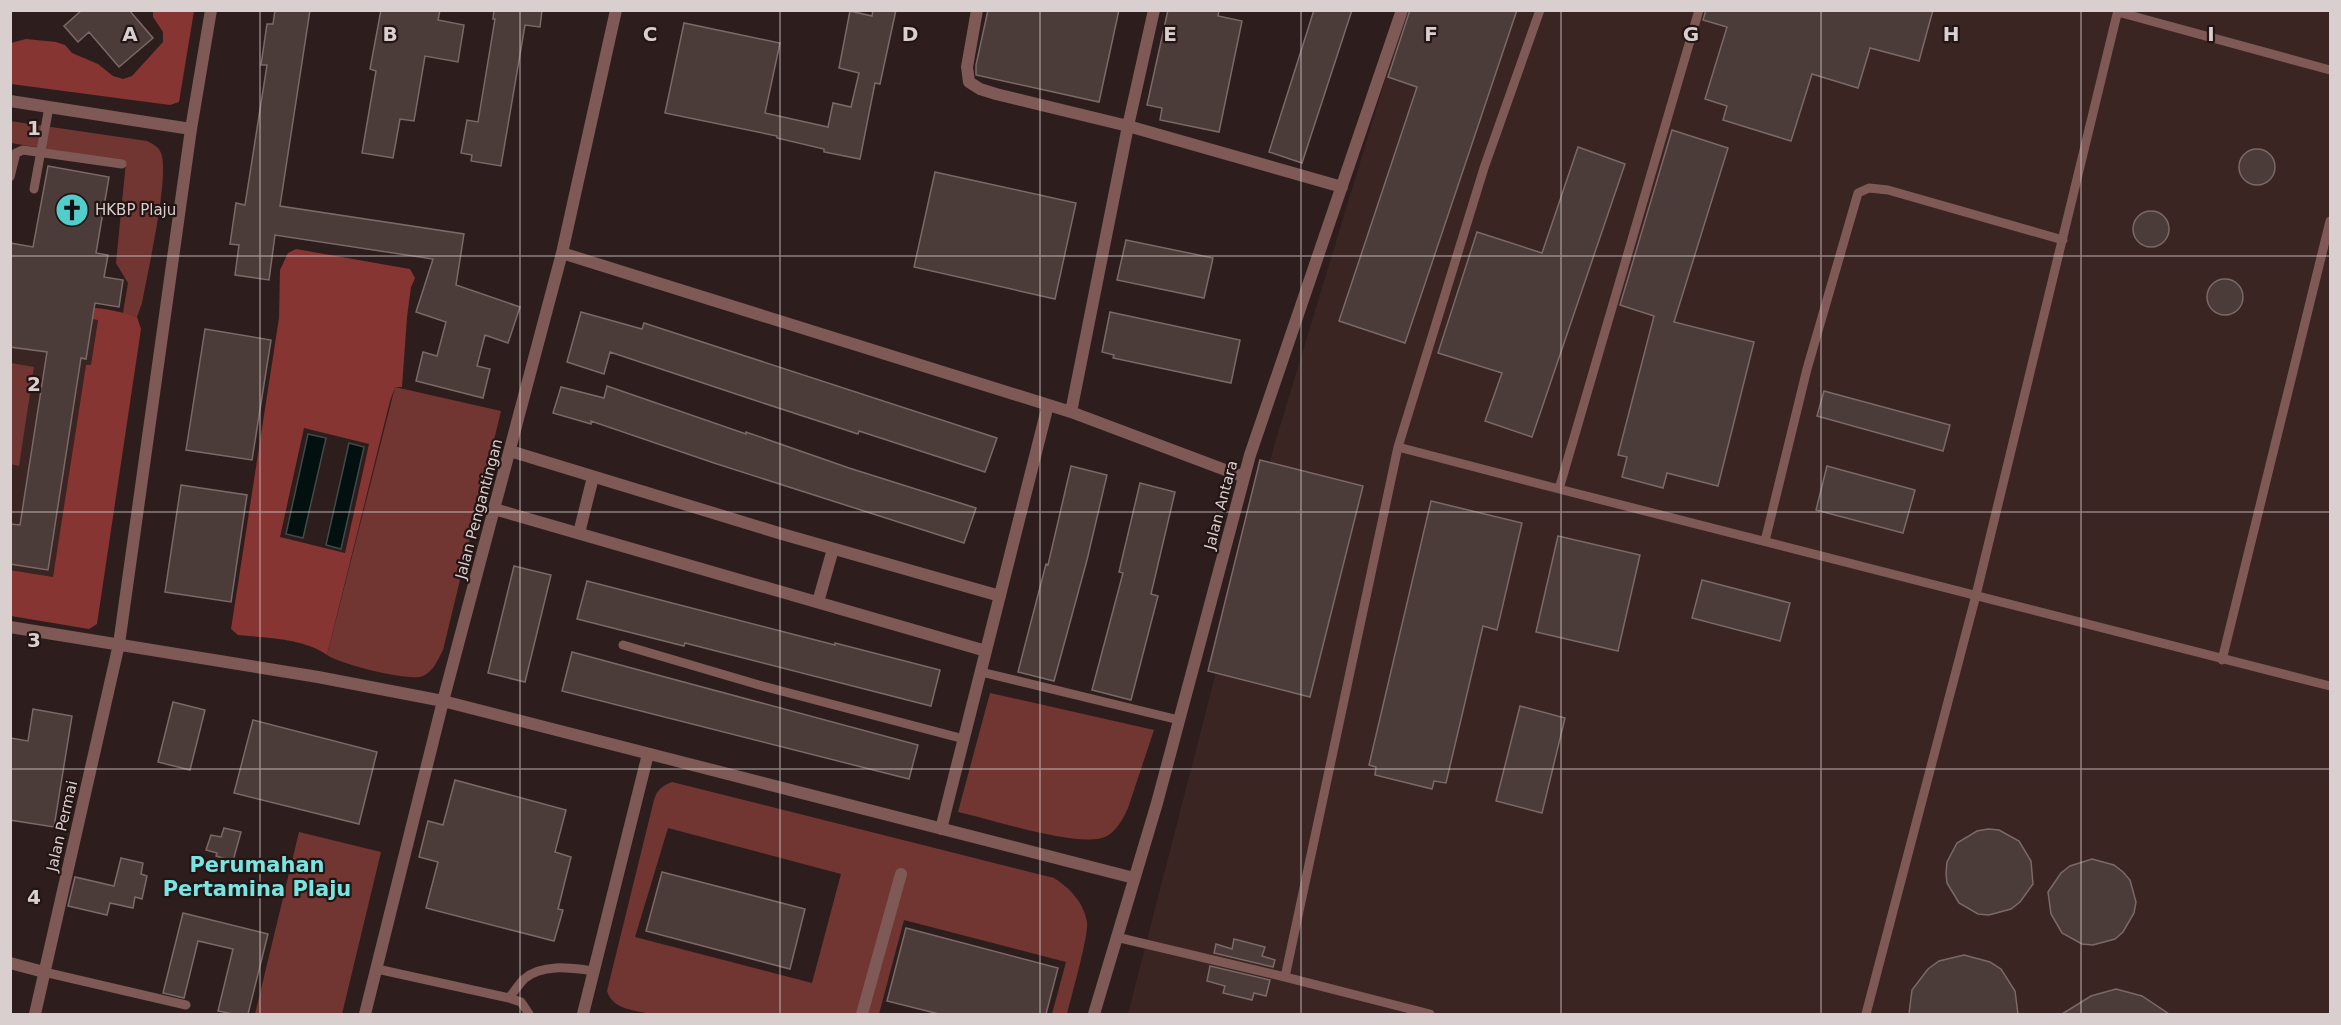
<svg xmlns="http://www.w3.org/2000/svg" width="2341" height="1025" font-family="'DejaVu Sans',sans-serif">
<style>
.built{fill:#3a2523}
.green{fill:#723632;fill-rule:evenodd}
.forest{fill:#863532;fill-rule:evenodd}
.water{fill:#02100f;stroke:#424948;stroke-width:1.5}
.building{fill:#4b3b39;stroke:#7b6967;stroke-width:1.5}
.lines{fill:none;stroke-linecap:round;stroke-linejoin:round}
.service{stroke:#7e5955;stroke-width:9}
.minor{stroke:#7e5955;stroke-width:12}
.grid{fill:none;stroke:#d9cfce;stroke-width:1.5;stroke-opacity:0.55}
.labels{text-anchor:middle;stroke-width:4.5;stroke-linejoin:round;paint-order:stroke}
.poi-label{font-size:15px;fill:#d9cfce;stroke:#231514;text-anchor:start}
.street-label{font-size:15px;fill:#d9cfce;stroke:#231514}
.district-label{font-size:21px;font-weight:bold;fill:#79e5e3;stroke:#231514}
.grid-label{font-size:20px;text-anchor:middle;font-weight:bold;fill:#d9cfce;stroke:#231514;stroke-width:4.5;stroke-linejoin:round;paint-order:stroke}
</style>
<rect width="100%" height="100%" fill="#2d1e1d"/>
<path class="built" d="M1406 11H2330V1014H1128L1275 443Z
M10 305 98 319 91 365H86L53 577 11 570Z"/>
<path class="green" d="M10 121 147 141C153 144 159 147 161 153 170 175 147 275 142 303L137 317 123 313 128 283 116 263 126 162 11 143Z
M11 363 34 367 19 466 11 464Z
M395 387 501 411 443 650C438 659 434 671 423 676 409 682 340 664 327 655Z
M990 693 1154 730 1128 808C1123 819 1116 832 1105 837 1078 848 990 819 958 812Z
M672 782 1054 878C1070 888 1084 903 1087 922 1089 935 1071 997 1067 1014H1052L1066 962 904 920 879 1014H652C634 1010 613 1010 607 991L654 800C657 790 662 786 672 782ZM668 828 841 874 812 983 635 937Z
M299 832 381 852 342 1014H255Z"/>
<path class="forest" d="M153 11H194L179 102 170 105 11 84V43L26 39 56 42 65 45 72 53 98 64 113 76 123 79 132 76 163 42V32L153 17Z
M296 249 410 269 415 278 411 287 407 317 402 387H395L390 401 327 655C303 638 267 638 238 635L231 629 279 318 280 270 288 253ZM304 428 369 444 345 553 280 537Z
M11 305C52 306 97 303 137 317L141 329 97 624 89 629 11 616 10 570 53 577 86 365H91L98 320Z"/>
<path class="water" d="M308 434 326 438 303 538 286 534Z
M349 443 364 447 341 549 326 545Z"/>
<path class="building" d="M82 10H129L153 38 119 67 89 32 78 42 64 26Z
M275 10H310L280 206 464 234 456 285 520 307 508 343 485 335 477 366 490 369 483 398 416 381 423 352 437 356 446 322 416 312 433 259 275 235 269 280 235 275 239 245 230 244 236 203 245 205 267 65H261L267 24H273Z
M381 10H440L438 20 464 25 458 62 425 56 414 121 400 119 393 158 362 153 376 71 370 69Z
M494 10H542L540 27 525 25 501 166 471 161 472 155 461 153 467 120 478 122 495 19H493Z
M873 10H896L880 84 875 83 860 159 824 152V149L777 138V136L665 113 684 23 780 43 765 113 828 127 833 103 851 107 859 73 839 68 850 11 872 16Z
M988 10H1119L1099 102 976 75V65Z
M1168 10H1219L1218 16 1242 21 1219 132 1160 120 1162 108 1147 105Z
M1314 10H1352L1302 163 1269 152Z
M1410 10H1517L1405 343 1339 321 1417 87 1388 77Z
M1706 10H1933L1919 61 1870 48 1858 88 1812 74 1791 141 1723 120 1727 106 1705 99 1727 27 1703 20Z
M1672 130 1728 148 1674 322 1754 342 1718 486 1667 473 1663 488 1622 477 1627 457 1618 455 1654 316 1620 305Z
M1578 147 1625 164 1532 437 1485 421 1502 373 1438 353 1477 232 1542 253Z
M2239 167a18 18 0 1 1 36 0a18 18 0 1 1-36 0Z
M48 166 109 177 96 253 108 255 104 277 123 280 119 307 95 303 86 359 81 358 48 570 10 564V524L20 525 47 352 10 347V243L33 247Z
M935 172 1076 203 1055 299 914 267Z
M2133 229a18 18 0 1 1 36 0a18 18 0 1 1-36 0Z
M1126 240 1213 258 1204 298 1117 280Z
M2207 297a18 18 0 1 1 36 0a18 18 0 1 1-36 0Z
M581 312 642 329 644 323 997 438 985 472 859 431 858 434 757 401 610 352 604 374 567 362Z
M1110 312 1240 340 1231 383 1113 358 1114 355 1102 352Z
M205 329 271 340 252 460 186 450Z
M607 386 746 434V432L849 468 976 508 964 543 714 463 591 421V424L553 413 561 387 604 398Z
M1824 391 1950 425 1943 451 1817 416Z
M1260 460 1363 486 1310 697 1208 671Z
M1071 466 1107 475 1087 560 1054 681 1018 672 1046 564 1048 565Z
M1827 466 1915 490 1903 533 1816 510Z
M1140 483 1175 492 1151 594 1158 596 1131 700 1092 690 1123 573 1119 572Z
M181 485 247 495 231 602 165 592Z
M1431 501 1522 523 1497 630 1483 626 1446 783 1434 781 1432 789 1375 775 1376 767 1369 765Z
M1558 536 1640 555 1618 651 1536 632Z
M514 566 551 575 525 682 488 673Z
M1702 580 1790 603 1780 641 1692 618Z
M587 581 835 645V643L940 670 931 706 685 643 684 646 577 619Z
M572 652 918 745 909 779 562 691Z
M173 702 205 710 190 770 158 762Z
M1520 706 1565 718 1542 813 1496 801Z
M33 709 72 716 54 827 10 820V738L28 741Z
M253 720 377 752 359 824 234 793Z
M455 780 566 810 555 852 571 857 558 909 563 910 554 941 426 908 438 862 419 857 428 821 443 825Z
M224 828 241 832 233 861 216 856 217 853 206 850 211 835 221 837Z
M1988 829 1999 830 2019 841 2031 861 2033 884 2020 902 2011 909 1989 915 1978 914 1959 903 1947 883 1946 873 1947 862 1957 843 1977 831Z
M121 858 143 863 141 874 147 876 142 899 135 897 133 908 110 903 107 915 68 906 75 877 114 886Z
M2092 859 2114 865 2123 872 2130 880 2136 902 2134 913 2123 932 2115 939 2093 945 2082 944 2062 933 2051 914 2048 892 2061 873 2070 866Z
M662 872 805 909 790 969 646 931Z
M183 913 268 934 248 1014H233L218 1011 233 949 198 941 184 998 163 993Z
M906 928 1058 968 1046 1014H939L887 1001Z
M1234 939 1265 947 1262 956 1275 960 1273 967 1214 953 1216 944 1232 949Z
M1964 955 1990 962 2001 969 2015 991 2018 1014H1909L1912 990 1928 969 1939 961Z
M1210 966 1270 980 1266 996 1254 993 1252 1000 1223 993 1225 986 1207 981Z
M2116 989 2142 996 2169 1014H2062L2091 996Z"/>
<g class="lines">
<path class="service" d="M2118 12 2330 70
M10 177 16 153 23 150 122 164
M34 189 49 107
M1398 447 1559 489 1699 10
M1559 489 2330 686
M1765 541 1807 369 1858 193 1869 188 1888 190 2063 240
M623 645 759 685 964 739
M2222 660 2330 221
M981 672 1179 720
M1116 937 1285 977 1430 1014
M377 969 509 998 521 1002 529 1014
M44 972 186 1005
M1285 977 1398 447 1484 168 1540 10
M509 998C514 992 519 984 524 979 542 963 572 968 594 971
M1866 1014 1976 595 2118 10"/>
<path class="minor" d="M977 10 967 67 969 82 980 89 996 94 1128 126 1154 10
M10 101 191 129
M562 253 1071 412
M510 451 782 534 1000 596
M1244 477 1071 412 1128 126 1342 187
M494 509 986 651
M579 533 593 477
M818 602 833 549
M10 627 318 677 443 701 1134 878
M941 829 1048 405
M10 963 44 972
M35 1014 119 644 191 129 211 10
M365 1014 443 701 562 253 616 10
M583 1014 648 754
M862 1014 901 874
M1094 1014 1157 803 1250 455 1402 10"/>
</g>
<path class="grid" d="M260 10V1014M520 10V1014M780 10V1014M1040 10V1014M1301 10V1014M1561 10V1014M1821 10V1014M2081 10V1014M10 256H2330M10 512H2330M10 769H2330"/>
<defs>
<g id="church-disc" transform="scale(1.725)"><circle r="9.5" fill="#52cdcc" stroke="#231514"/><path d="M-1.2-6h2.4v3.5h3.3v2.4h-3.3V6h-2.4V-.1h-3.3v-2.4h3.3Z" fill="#111"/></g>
</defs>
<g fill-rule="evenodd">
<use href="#church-disc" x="72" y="210"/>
</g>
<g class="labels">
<g class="poi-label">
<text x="95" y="215">HKBP Plaju</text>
</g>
<g class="street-label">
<text transform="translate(1221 505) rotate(-75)" y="5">Jalan Antara</text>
<text transform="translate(479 509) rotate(-75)" y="5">Jalan Pengantingan</text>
<text transform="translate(62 826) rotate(-77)" y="5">Jalan Permai</text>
</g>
<g class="district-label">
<text x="257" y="872">Perumahan<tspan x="257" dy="24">Pertamina Plaju</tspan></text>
</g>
</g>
<g class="grid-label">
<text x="130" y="41">A</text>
<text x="390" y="41">B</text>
<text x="650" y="41">C</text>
<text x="910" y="41">D</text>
<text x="1170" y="41">E</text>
<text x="1431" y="41">F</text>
<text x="1691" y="41">G</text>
<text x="1951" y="41">H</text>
<text x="2211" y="41">I</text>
<text x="34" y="135">1</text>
<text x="34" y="391">2</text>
<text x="34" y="647">3</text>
<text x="34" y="904">4</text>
</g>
<rect width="2341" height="1025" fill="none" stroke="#d9cfce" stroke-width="24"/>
</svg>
